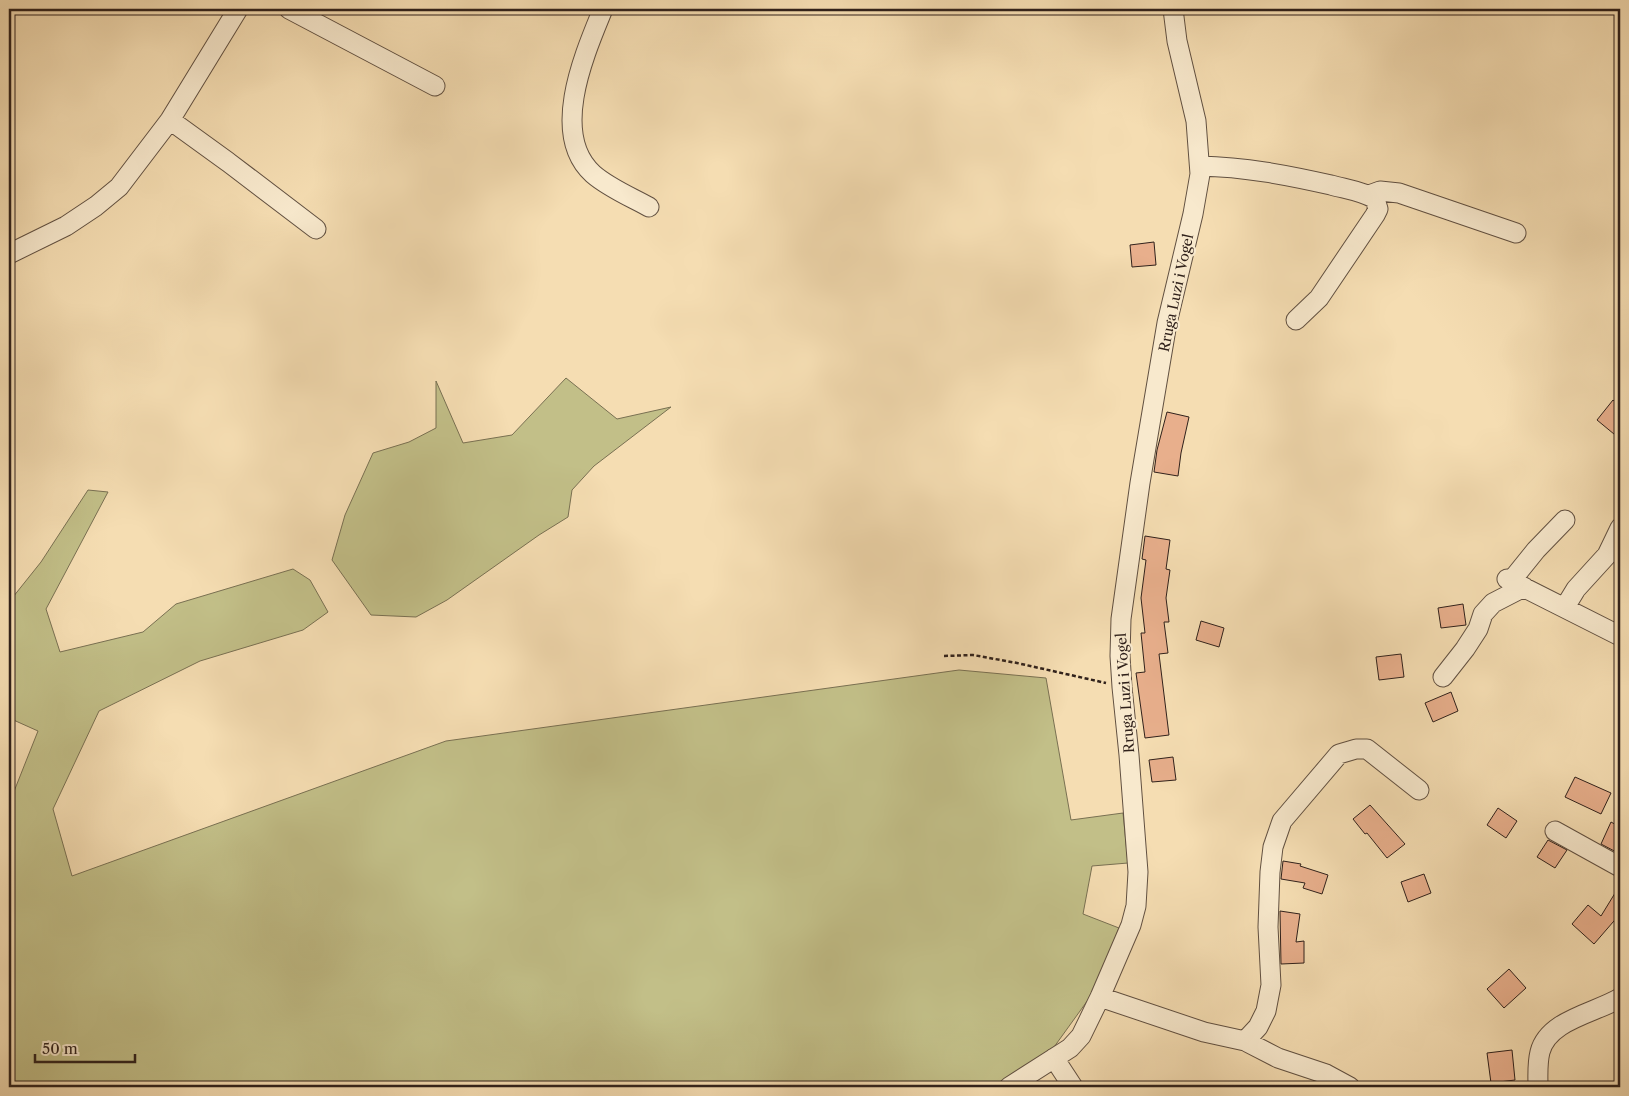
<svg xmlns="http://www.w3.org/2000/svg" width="1629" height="1096" font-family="'Libre Caslon Text',serif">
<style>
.green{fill:#c2bf88;stroke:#797052}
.building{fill:#e8af8c;stroke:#30211b}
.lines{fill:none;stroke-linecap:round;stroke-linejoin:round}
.minor-casing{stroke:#615041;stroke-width:21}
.path{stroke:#30211b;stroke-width:2.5;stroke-dasharray:4 2.5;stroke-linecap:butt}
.minor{stroke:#f8e9cd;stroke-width:19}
.labels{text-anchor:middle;stroke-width:4.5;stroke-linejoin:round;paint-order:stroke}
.street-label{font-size:14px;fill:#30211b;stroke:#f8e9cd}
</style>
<rect width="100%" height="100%" fill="#f5ddb2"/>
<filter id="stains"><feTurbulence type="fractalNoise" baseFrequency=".004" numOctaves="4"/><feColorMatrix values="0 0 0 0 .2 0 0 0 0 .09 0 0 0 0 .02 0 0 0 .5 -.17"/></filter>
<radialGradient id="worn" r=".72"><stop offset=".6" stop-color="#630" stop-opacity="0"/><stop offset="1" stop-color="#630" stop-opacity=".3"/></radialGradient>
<path class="green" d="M566 378 617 419 671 407 594 466 572 490 568 517 539 535 447 600 416 617 371 615 332 560 345 515 373 453 409 442 436 428V381L463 443 512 435Z
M88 490 108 492 46 609 60 652 143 632 176 604 293 569 310 580 328 612 303 630 200 661 99 711 53 809 72 876 446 741 959 670 1046 678 1071 820 1123 813 1128 863 1092 866 1083 914 1119 928 1093 993 1049 1054 998 1087H9V804L38 731 9 718V602L41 562Z"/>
<path class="building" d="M1154 242 1156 265 1132 267 1130 245Z
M1613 400 1620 406V439L1597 420Z
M1167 412 1189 417 1181 453 1178 476 1154 472 1157 450Z
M1145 536 1170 540 1166 569 1170 570 1166 598 1169 622H1164L1168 653 1159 654 1169 735 1145 738 1136 673 1145 672 1141 633H1145L1141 598 1146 560 1142 559Z
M1463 604 1466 625 1441 628 1438 608Z
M1201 621 1224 628 1219 647 1196 640Z
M1401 654 1404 677 1379 680 1376 657Z
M1451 692 1458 711 1433 722 1425 703Z
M1173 757 1176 780 1152 782 1149 760Z
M1575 777 1611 793 1601 814 1565 797Z
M1370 805 1405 844 1387 858 1367 833 1365 834 1353 819Z
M1498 808 1517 821 1506 838 1487 825Z
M1611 822 1620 827V854L1601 844Z
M1548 840 1567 850 1555 868 1537 857Z
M1283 861 1301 864 1300 866 1328 875 1322 894 1303 888 1305 883 1281 879Z
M1424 874 1431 893 1408 902 1401 882Z
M1620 885V914L1594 944 1572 924 1588 905 1601 916Z
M1280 911 1300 914 1296 942 1304 941V963L1281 964Z
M1509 969 1526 988 1504 1008 1487 989Z
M1512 1050 1515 1080 1491 1083 1487 1053Z"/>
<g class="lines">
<g class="minor-casing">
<path id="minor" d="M289 9 435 86
M603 9C585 53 549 134 593 174 609 188 631 197 649 207
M170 120 228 162 316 229
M1200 166C1245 167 1287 175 1331 185 1345 189 1362 191 1375 199L1378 209 1375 215 1319 298 1296 320
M1369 195 1380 191 1399 193 1516 233
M9 254 66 226 96 206 119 187 170 120 238 9
M1507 579 1620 636
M1511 581 1536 550 1565 520
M1565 607 1576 589 1607 555 1620 528
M1443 677 1465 649 1478 629 1483 614 1493 603 1524 587
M1555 831 1620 867
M1100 997 1204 1032 1245 1041 1278 1058 1326 1074 1350 1087
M1245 1041 1258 1027 1266 1011 1271 985 1268 927 1270 872 1273 847 1282 821 1339 754 1356 749H1367L1419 790
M1054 1058 1073 1087
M1009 1087 1070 1048 1081 1036 1100 997 1131 925 1136 906 1138 872 1129 755 1122 687 1120 656 1121 619 1140 483 1167 323 1193 214 1200 174 1196 121 1177 41 1173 9
M1538 1087C1538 1076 1537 1064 1540 1052 1548 1020 1595 1013 1620 998"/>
</g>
<path class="path" d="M944 656 973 655 1017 663 1106 683"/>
<use href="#minor" class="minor"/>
</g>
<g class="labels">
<g class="street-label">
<text transform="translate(1176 293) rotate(-78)" y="5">Rruga Luzi i Vogel</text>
<text transform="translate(1125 693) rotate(-94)" y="5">Rruga Luzi i Vogel</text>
</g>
</g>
<rect width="1629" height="1096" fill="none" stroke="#f5ddb2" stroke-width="30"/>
<rect x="10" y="10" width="1609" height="1076" fill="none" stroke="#30211b" stroke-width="2.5"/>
<rect x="15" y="15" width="1599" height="1066" fill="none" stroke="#30211b"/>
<path d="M35 1054v8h100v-8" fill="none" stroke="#30211b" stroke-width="2.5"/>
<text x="42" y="1054" font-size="15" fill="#30211b" stroke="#f8e9cd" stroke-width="4" paint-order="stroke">50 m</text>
<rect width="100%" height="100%" filter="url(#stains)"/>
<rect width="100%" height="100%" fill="url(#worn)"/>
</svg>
